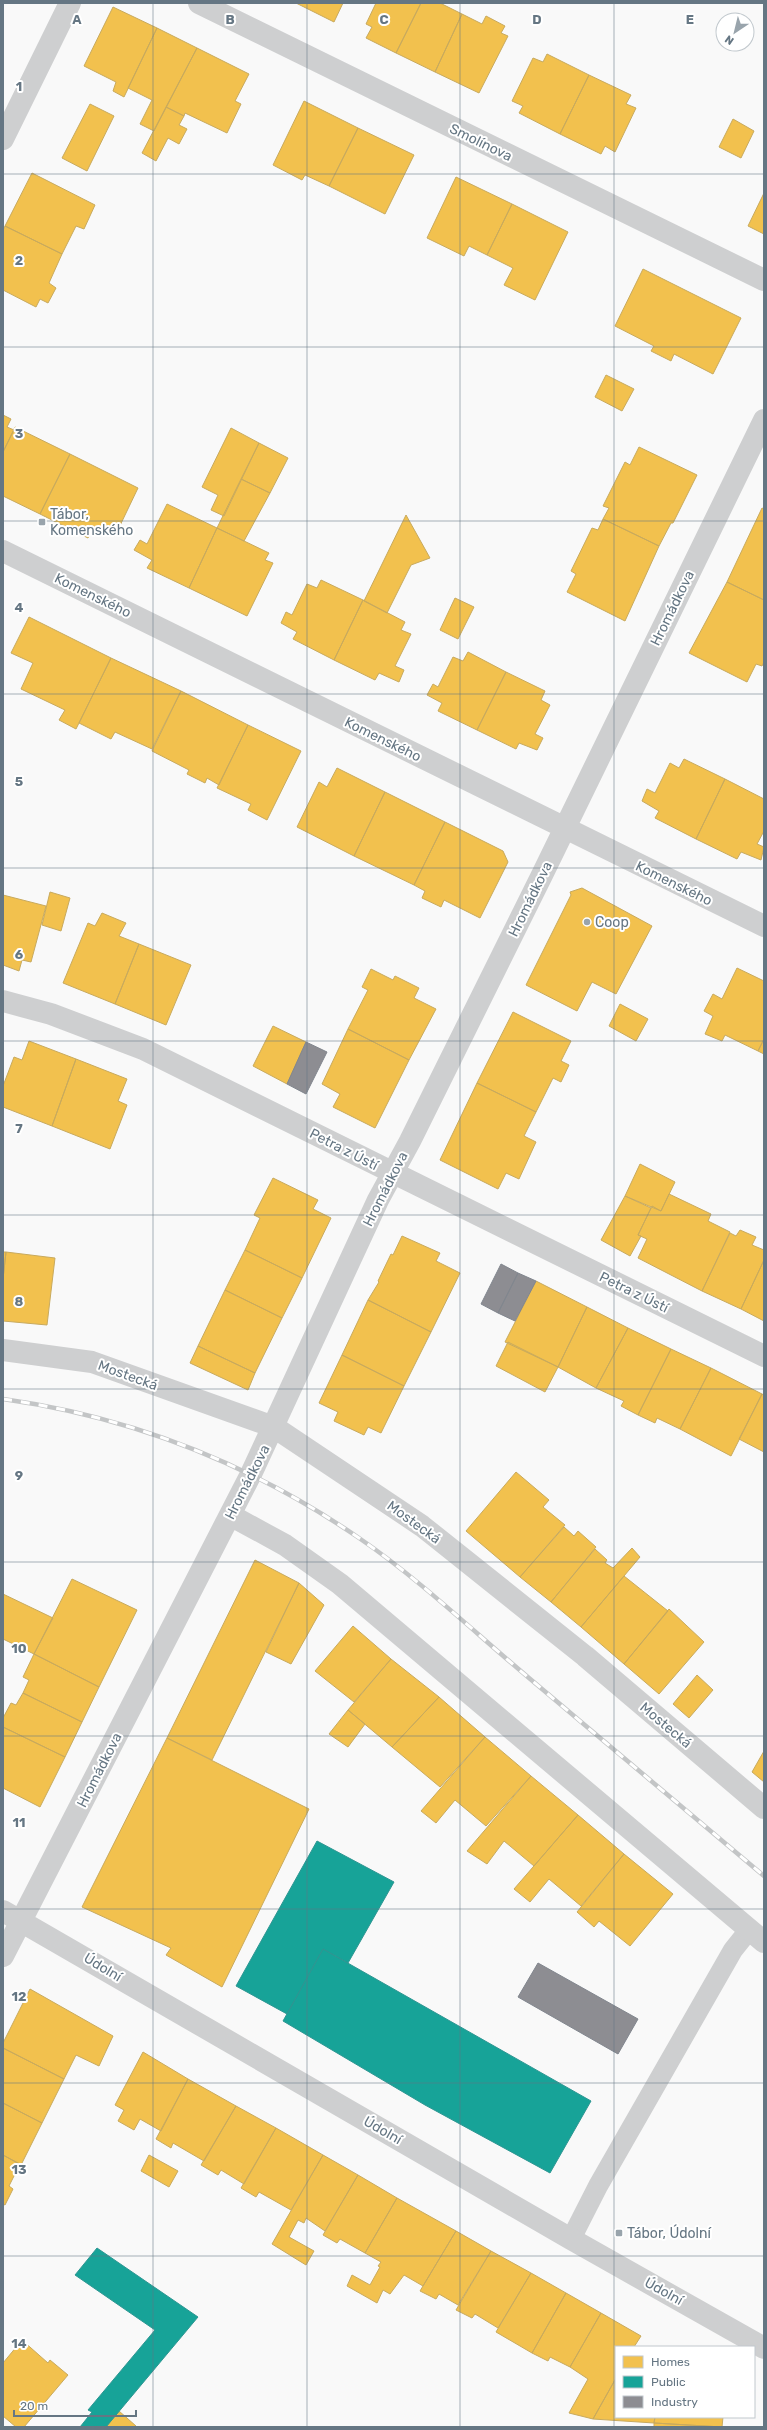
<svg xmlns="http://www.w3.org/2000/svg" width="767" height="2430" font-family="Rubik,sans-serif">
<style>
.homes{fill:#f2c14e;stroke:#c8aa5e}
.public{fill:#17a398;stroke:#2e9692}
.industry{fill:#8d8d92;stroke:#81868e}
.lines{fill:none;stroke-linecap:round;stroke-linejoin:round}
.lane{stroke:#cecfd0;stroke-width:20}
.street{stroke:#cecfd0;stroke-width:22}
.rail-casing{stroke:#c3c5c6;stroke-width:4.5}
.rail{stroke:#fff;stroke-width:3;stroke-dasharray:9;stroke-linecap:butt}
.grid{fill:none;stroke:#657683;stroke-width:1;stroke-opacity:0.55}
.poi-dot{fill:#99a4ac;stroke:#fff;stroke-width:1.5}
.labels{text-anchor:middle;stroke-width:4;stroke-linejoin:round;paint-order:stroke}
.street-label{font-size:14px;fill:#657683;stroke:#fff}
.poi-label{font-size:14px;fill:#657683;stroke:#fff;text-anchor:start}
.grid-label{font-size:13px;text-anchor:middle;font-weight:bold;fill:#657683;stroke:#fff;stroke-width:4;stroke-linejoin:round;paint-order:stroke}
</style>
<rect width="100%" height="100%" fill="#f9f9f9"/>
<path class="homes" d="M296 3H343L334 22Z
M376 3H421L396 53 366 38 372 27 366 24Z
M421 3H440L462 14 435 72 396 53Z
M113 7 157 28 124 97 113 91 116 82 84 66Z
M462 14 482 24 486 16 505 26 501 33 508 36 479 93 435 72Z
M157 28 197 48 154 131 140 124 152 100 128 88Z
M197 48 249 74 235 101 241 104 227 133 185 113 184 116 166 107Z
M547 54 589 75 560 134 519 113 523 106 512 101 533 58 543 62Z
M589 75 631 95 626 104 636 108 615 152 605 146 601 154 560 134Z
M304 101 358 128 329 186 305 175 302 180 273 165Z
M90 104 114 116 87 171 62 158Z
M166 107 184 116 179 125 187 129 179 144 168 138 156 161 142 153Z
M733 119 754 131 741 158 719 147Z
M358 128 414 155 385 214 329 186Z
M32 173 95 205 84 229 76 226 62 254 5 226Z
M456 177 512 204 487 255 469 246 464 256 427 238Z
M764 193V234L748 226Z
M512 204 568 232 535 300 504 285 513 268 487 255Z
M5 226 62 254 49 283 56 288 48 303 40 299 36 307 3 290V230Z
M643 269 741 318 713 374 674 354 671 361 651 351 654 346 615 326Z
M606 375 634 389 622 411 595 397Z
M3 415 11 419 7 427 14 430 3 452Z
M15 427 70 454 40 514 3 496V452Z
M231 428 259 443 224 516 211 510 218 495 202 487Z
M259 443 288 458 270 493 241 479Z
M639 447 697 475 673 523H671L659 546 603 519 609 508 603 506 625 462 630 465Z
M70 454 138 488 115 536 93 526 88 538 40 514Z
M241 479 270 493 244 541 217 528Z
M167 504 217 528 189 588 147 568 152 560 134 550 140 540 147 544Z
M762 508 764 509V600L727 582Z
M406 515 430 558 411 565 387 613 364 601Z
M603 519 659 546 625 621 567 592 576 574 571 571 592 528 598 530Z
M217 528 269 553 265 560 273 563 247 616 189 588Z
M321 580 363 600 334 660 293 639 297 632 281 623 286 612 292 615 307 584 317 588Z
M727 582 764 600V662L762 666 756 664 747 682 689 653Z
M455 598 474 607 458 639 440 630Z
M363 600 405 622 401 630 411 634 395 666 404 670 399 682 379 673 375 680 334 660Z
M29 617 111 658 76 729 59 720 65 710 21 689 33 663 11 653Z
M468 652 506 672 477 730 438 711 442 703 427 695 433 684 438 687 453 657 463 661Z
M111 658 181 691 152 749 115 732 111 739 79 723Z
M506 672 545 691 541 700 550 705 535 734 543 738 537 750 519 743 516 749 477 730Z
M181 691 248 725 219 785 207 778 205 783 187 774 189 770 152 751Z
M248 725 301 751 267 820 248 810 251 804 217 788Z
M684 759 725 779 696 839 655 818 659 811 642 801 647 789 655 793 670 763 679 768Z
M337 768 385 792 354 856 297 827 319 782 327 787Z
M725 779 764 799V831L757 844 764 847 761 860 741 852 737 859 696 839Z
M385 792 445 822 414 885 354 856Z
M445 822 503 851 508 862 480 918 444 900 441 907 422 898 425 891 414 885Z
M582 888 652 926 616 994 592 982 577 1011 526 985 571 895 570 892Z
M50 892 70 898 61 931 42 925Z
M3 895 46 906 31 962 22 960 19 971 3 965Z
M102 913 126 923 119 936 139 944 115 1004 63 983 88 923 95 926Z
M139 944 191 965 166 1025 115 1004Z
M737 968 764 981V1039L758 1051 725 1035 722 1041 705 1034 713 1016 704 1011 713 994 722 999Z
M371 969 393 980 395 976 419 988 414 998 436 1009 409 1060 348 1029 368 990 362 987Z
M620 1004 648 1019 636 1041 609 1026Z
M513 1012 571 1041 561 1061 569 1065 561 1082 553 1078 536 1112 477 1083Z
M273 1026 306 1042 287 1084 253 1066Z
M348 1029 409 1060 375 1128 333 1107 340 1094 322 1084Z
M764 1039V1054L758 1051Z
M29 1041 76 1059 52 1126 3 1107V1086L14 1057 22 1060Z
M76 1059 127 1079 118 1101 127 1105 110 1149 52 1126Z
M477 1083 536 1112 524 1136 536 1142 519 1179 506 1173 498 1189 440 1160Z
M640 1164 675 1182 661 1211 625 1196Z
M273 1178 318 1200 313 1209 331 1218 302 1278 245 1250 260 1218 254 1215Z
M669 1194 711 1214 708 1221 730 1232 702 1291 638 1258 647 1239 638 1235 652 1206 661 1211Z
M625 1196 651 1208 638 1235 641 1236 630 1256 601 1240Z
M740 1230 756 1237 752 1245 764 1250V1260L741 1309 702 1291 730 1233 736 1236Z
M402 1236 440 1253 436 1261 460 1273 431 1332 368 1300 379 1282 378 1281 391 1254 393 1255Z
M245 1250 302 1278 282 1318 225 1290Z
M3 1252H6L3 1279Z
M6 1252 55 1258 47 1325 3 1321V1279Z
M764 1260V1321L741 1309Z
M536 1281 587 1307 558 1367 505 1342Z
M225 1290 282 1318 255 1373 198 1346Z
M368 1300 431 1332 404 1386 342 1355Z
M587 1307 628 1328 596 1388 558 1367Z
M628 1328 671 1349 638 1415 621 1406 624 1401 596 1388Z
M508 1342 558 1367 545 1392 496 1366Z
M198 1346 255 1373 248 1390 190 1363Z
M671 1349 711 1368 680 1429 657 1418 655 1423 638 1415Z
M342 1355 404 1386 381 1433 368 1427 364 1435 334 1421 338 1412 319 1403Z
M711 1368 762 1394 731 1456 680 1429Z
M762 1394 764 1395V1452L739 1439Z
M516 1472 549 1500 543 1507 565 1525 520 1577 466 1531Z
M564 1527 574 1536 578 1531 596 1547 551 1602 520 1577Z
M632 1548 640 1557 581 1627 551 1602 595 1549 607 1560 605 1563 613 1568Z
M255 1560 299 1583 212 1760 167 1738Z
M624 1576 668 1611 624 1664 581 1627Z
M72 1579 137 1610 99 1687 34 1654Z
M299 1583 324 1605 291 1664 266 1652Z
M3 1594 53 1618 34 1654 3 1639Z
M669 1609 704 1642 659 1694 624 1664Z
M353 1626 391 1659 354 1702 315 1671Z
M34 1654 99 1687 82 1722 23 1693 29 1680 23 1677Z
M391 1659 439 1697 392 1747 348 1710Z
M697 1675 713 1690 689 1718 673 1704Z
M23 1693 82 1722 65 1757 3 1727V1718L11 1703 16 1705Z
M439 1697 485 1737 440 1787 392 1747Z
M348 1710 365 1724 348 1747 329 1734Z
M3 1727 65 1757 40 1807 3 1788Z
M485 1737 531 1776 486 1826 455 1800 436 1823 421 1811Z
M167 1738 309 1809 222 1987 166 1955 171 1948 82 1907Z
M764 1751V1782L752 1772Z
M531 1776 578 1815 534 1866 504 1841 487 1864 467 1851Z
M578 1815 624 1854 581 1906 549 1879 530 1902 514 1889Z
M624 1854 673 1894 630 1946 599 1921 594 1927 577 1912Z
M30 1989 113 2036 99 2066 76 2055 64 2079 3 2048V2043Z
M3 2048 64 2079 42 2123 3 2103Z
M143 2052 188 2079 161 2131 140 2119 134 2130 118 2121 124 2110 115 2105Z
M188 2079 236 2106 204 2161 173 2143 171 2148 156 2139Z
M3 2103 42 2123 21 2165 3 2155Z
M236 2106 276 2128 244 2184 221 2170 218 2175 201 2165Z
M276 2128 323 2155 291 2210 259 2192 256 2197 241 2188Z
M3 2155 20 2164 9 2186 13 2189 5 2205 3 2204Z
M149 2155 178 2171 169 2187 141 2171Z
M323 2155 358 2175 325 2231 306 2218 304 2223 298 2220 289 2237 314 2251 306 2265 272 2244Z
M358 2175 397 2198 365 2253 340 2239 337 2243 323 2235Z
M397 2198 456 2231 423 2286 404 2275 390 2294 383 2290 377 2303 347 2286 352 2275 370 2285 380 2267 378 2266 381 2262 365 2253Z
M456 2231 491 2251 458 2305 439 2294 436 2299 420 2291Z
M491 2251 531 2273 498 2328 475 2314 472 2318 456 2310Z
M531 2273 566 2293 532 2353 496 2332Z
M566 2293 601 2313 570 2367 550 2357 548 2361 532 2353Z
M601 2313 641 2336 634 2347H616V2378L593 2419 569 2413 588 2379 570 2367Z
M22 2340 48 2363 50 2360 68 2375 24 2427H16L3 2416V2363Z
M615 2380 616 2417H655L654 2423 593 2419Z
M119 2411 136 2426 134 2427H106Z
M655 2417H723L722 2427 654 2423Z
M654 2423 722 2427H654Z"/>
<path class="public" d="M317 1841 394 1882 348 1963 323 1949 287 2014 236 1986Z
M323 1949 591 2101 550 2173 425 2105 283 2021Z
M97 2248 198 2317 106 2427H80L92 2412 88 2410 155 2330 75 2275Z"/>
<path class="industry" d="M306 1042 327 1052 306 1094 287 1084Z
M501 1264 518 1273 498 1313 481 1304Z
M518 1273 536 1281 515 1321 498 1313Z
M538 1963 638 2019 618 2054 518 1997Z"/>
<g class="lines">
<path class="lane" d="M571 2239 598 2186 733 1950 749 1930"/>
<path class="street" d="M199 3 764 280
M3 139 70 3
M3 551 764 926
M3 1001 51 1014 143 1049 764 1356
M3 1350 92 1362 274 1427 422 1526 585 1656 764 1808
M230 1515 285 1545 340 1584 764 1942
M3 1911 571 2239 764 2348
M3 1956 251 1474 378 1200 410 1141 542 875 764 420"/>
<g class="rail-casing">
<path id="rail" d="M3 1399C132 1417 251 1464 359 1538 419 1579 473 1631 529 1678 607 1744 686 1810 764 1876"/>
</g>
<use href="#rail" class="rail"/>
</g>
<path class="grid" d="M153 3V2427M307 3V2427M460 3V2427M614 3V2427M3 174H764M3 347H764M3 521H764M3 694H764M3 868H764M3 1041H764M3 1215H764M3 1389H764M3 1562H764M3 1736H764M3 1909H764M3 2083H764M3 2256H764"/>
<g class="poi-dot">
<rect x="38" y="518" width="8" height="8" rx="2"/>
<circle cx="587" cy="922" r="4"/>
<rect x="615" y="2229" width="8" height="8" rx="2"/>
</g>
<g class="labels">
<g class="street-label">
<text transform="translate(481 142) rotate(26)" y="5">Smolínova</text>
<text transform="translate(93 595) rotate(26)" y="5">Komenského</text>
<text transform="translate(672 608) rotate(-64)" y="5">Hromádkova</text>
<text transform="translate(383 739) rotate(26)" y="5">Komenského</text>
<text transform="translate(674 883) rotate(26)" y="5">Komenského</text>
<text transform="translate(530 899) rotate(-64)" y="5">Hromádkova</text>
<text transform="translate(344 1149) rotate(27)" y="5">Petra z Ústí</text>
<text transform="translate(385 1189) rotate(-63)" y="5">Hromádkova</text>
<text transform="translate(634 1292) rotate(26)" y="5">Petra z Ústí</text>
<text transform="translate(128 1375) rotate(20)" y="5">Mostecká</text>
<text transform="translate(247 1482) rotate(-63)" y="5">Hromádkova</text>
<text transform="translate(414 1522) rotate(36)" y="5">Mostecká</text>
<text transform="translate(666 1725) rotate(40)" y="5">Mostecká</text>
<text transform="translate(99 1770) rotate(-63)" y="5">Hromádkova</text>
<text transform="translate(103 1967) rotate(31)" y="5">Údolní</text>
<text transform="translate(383 2130) rotate(30)" y="5">Údolní</text>
<text transform="translate(664 2291) rotate(29)" y="5">Údolní</text>
</g>
<g class="poi-label">
<text x="50" y="519">Tábor,<tspan x="50" dy="16">Komenského</tspan></text>
<text x="595" y="927">Coop</text>
<text x="627" y="2238">Tábor, Údolní</text>
</g>
</g>
<g class="grid-label">
<text x="77" y="24">A</text>
<text x="230" y="24">B</text>
<text x="384" y="24">C</text>
<text x="537" y="24">D</text>
<text x="690" y="24">E</text>
<text x="19" y="91">1</text>
<text x="19" y="265">2</text>
<text x="19" y="438">3</text>
<text x="19" y="612">4</text>
<text x="19" y="786">5</text>
<text x="19" y="959">6</text>
<text x="19" y="1133">7</text>
<text x="19" y="1306">8</text>
<text x="19" y="1480">9</text>
<text x="19" y="1653">10</text>
<text x="19" y="1827">11</text>
<text x="19" y="2001">12</text>
<text x="19" y="2174">13</text>
<text x="19" y="2348">14</text>
</g>
<rect width="767" height="2430" fill="none" stroke="#657683" stroke-width="8"/>
<rect x="615" y="2346" width="140" height="72" fill="#ffffff" stroke="#c1c8cd"/>
<rect x="623" y="2356" width="20" height="12" fill="#f2c14e" stroke="#c1c8cd"/>
<text x="651" y="2366" font-size="12" fill="#657683">Homes</text>
<rect x="623" y="2376" width="20" height="12" fill="#17a398" stroke="#c1c8cd"/>
<text x="651" y="2386" font-size="12" fill="#657683">Public</text>
<rect x="623" y="2396" width="20" height="12" fill="#8d8d92" stroke="#c1c8cd"/>
<text x="651" y="2406" font-size="12" fill="#657683">Industry</text>
<g transform="translate(735 32) rotate(215)"><circle r="19" fill="#ffffff" stroke="#c1c8cd"/>
<path d="M0-3L7 15L0 10L-7 15Z" fill="#99a4ac"/>
<text y="-6" font-size="11" font-weight="bold" text-anchor="middle" fill="#657683">N</text>
</g>
<path d="M14 2410v6h122v-6" fill="none" stroke="#657683" stroke-width="2"/>
<text x="20" y="2410" font-size="12" fill="#657683" stroke="#ffffff" stroke-width="3" paint-order="stroke">20 m</text>
</svg>
